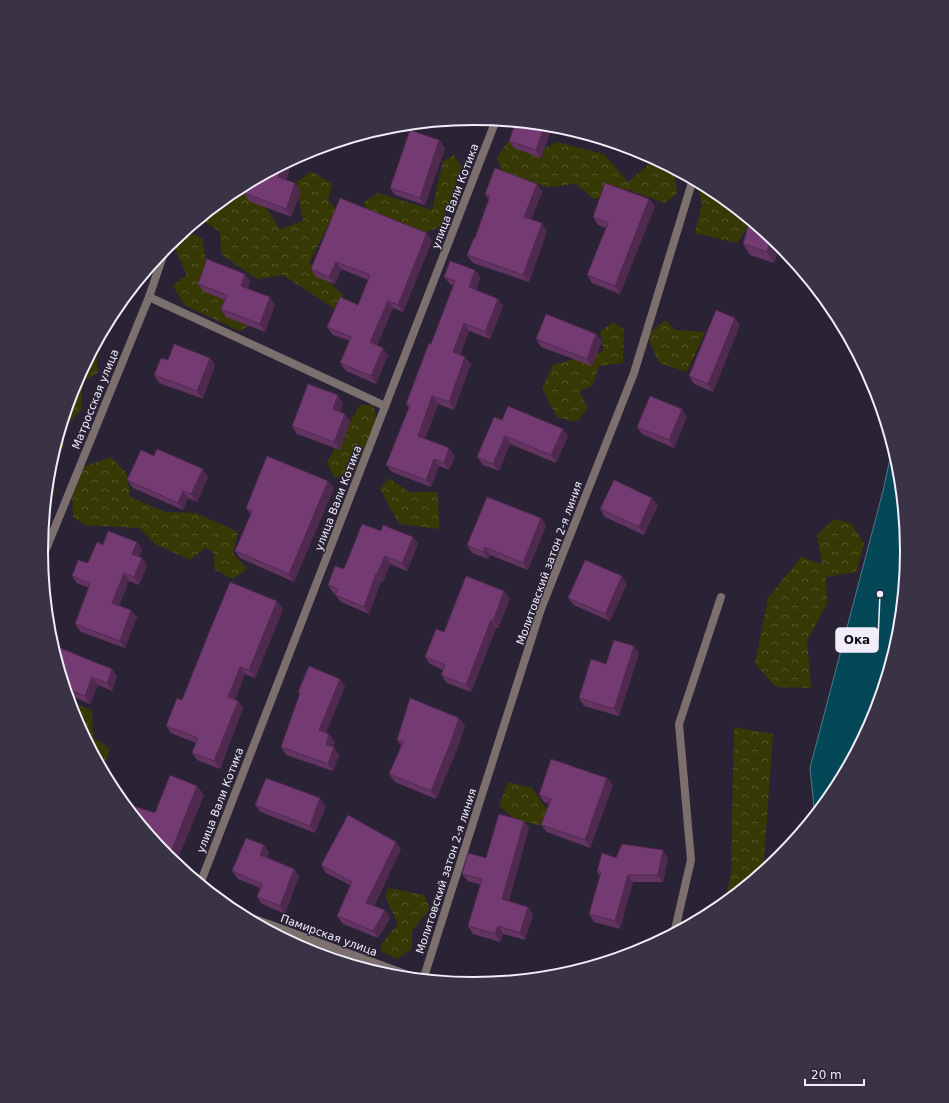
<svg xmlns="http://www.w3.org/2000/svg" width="949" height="1103" font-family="'DejaVu Sans',sans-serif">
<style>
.forest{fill:url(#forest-crowns)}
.water{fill:#044858;stroke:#4b7a89}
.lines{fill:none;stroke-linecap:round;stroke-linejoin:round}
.path{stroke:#837e8e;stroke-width:2.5;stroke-dasharray:3 3;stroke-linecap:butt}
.service{stroke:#7c706e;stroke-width:8}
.minor{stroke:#7c706e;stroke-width:8}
.wall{fill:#633361}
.shaded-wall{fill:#50294f}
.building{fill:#733b71;stroke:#50294f}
.labels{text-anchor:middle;stroke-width:3;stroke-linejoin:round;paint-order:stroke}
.street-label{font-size:11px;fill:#f1eefa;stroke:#292335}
.rim{fill:none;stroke:#f1eefa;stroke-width:2}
.leader{fill:none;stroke:#f1eefa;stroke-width:1.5}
.callout-dot{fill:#f1eefa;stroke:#292335;stroke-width:1.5}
.callout{fill:#f1eefa;stroke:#f1eefa;stroke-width:1.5}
.callout-label{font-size:12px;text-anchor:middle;font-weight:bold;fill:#111}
</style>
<defs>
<pattern id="forest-crowns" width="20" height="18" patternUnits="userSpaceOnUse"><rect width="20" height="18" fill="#373905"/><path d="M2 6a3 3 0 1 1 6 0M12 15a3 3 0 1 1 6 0" fill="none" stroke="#54562a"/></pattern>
</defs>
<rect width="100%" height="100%" fill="#292335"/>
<path class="forest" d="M508 141 538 152 557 142 604 154 628 182 655 159 674 169 677 194 664 203 630 190 594 199 576 184 547 187 502 171 497 158Z
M454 155 462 167 441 227 422 233 365 209 364 202 378 193 432 210 443 161Z
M311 171 332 184 328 200 336 210 309 263 344 296 335 309 283 275 257 279 221 254 220 232 200 219 234 191 268 173 260 199 280 229 303 221 296 183Z
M697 181 716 191 752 221 737 243 695 233 702 204Z
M186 230 202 239 211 287 256 321 240 331 184 305 173 285 187 275 175 249Z
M665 320 676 330 705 332 687 372 659 363 647 335Z
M613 322 624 329 623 363 599 366 593 385 579 392 588 408 576 422 557 417 542 388 553 365 604 351 600 332Z
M94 348 96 349 98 373 83 381 81 410 63 429 64 447 53 455 74 385Z
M360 405H373L377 421 352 474 334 478 327 462Z
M111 457 127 474 130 497 165 512 196 513 238 532 233 553 247 569 233 579 215 570 213 551 205 548 190 560 155 544 139 528 85 525 73 517 72 492 83 467Z
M50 465 55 495 46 500 49 467Z
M389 478 409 492H438L439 529 399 524 380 489Z
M834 519 851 523 864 544 856 572 826 577 827 604 807 640 811 688 776 687 755 664 768 598 801 557 822 564 817 535Z
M76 704 92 710 93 737 110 749 102 769 74 717 71 707Z
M734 727 773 734 763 873 725 904 731 873Z
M508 782 532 788 548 811 543 826 516 820 499 806Z
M389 888 424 895 430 909 412 931V949L397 959 381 951V944L398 924 385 896Z"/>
<path class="water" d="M893 445 900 467 908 552 900 636 875 718 835 793 815 817 810 768 883 491Z"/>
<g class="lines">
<path class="path" d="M672 168 680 174"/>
<path class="service" d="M149 297 385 406
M674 934 691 860 679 724 721 597"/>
<path class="minor" d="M42 559 149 297 166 247
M200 884 496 120
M233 911 419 979
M423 980 541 609 634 373 693 179"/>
</g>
<path class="wall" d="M552 126 541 158 514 148 509 141Z
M439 140 445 148 425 205 395 195 390 188Z
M324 146 322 152 315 149Z
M293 159 286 180 301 191 291 217 249 201 244 193 248 184Z
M537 184 542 192 531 220 547 231 529 282 473 263 467 255 475 238 489 200 485 194Z
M340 198 432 241 403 312 393 308 377 345 388 355 376 384 346 371 340 363 350 341 333 335 327 327 358 305 368 280 341 269 335 284 316 277 311 269Z
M649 199 655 206 620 294 592 283 587 275 606 228 598 225 593 217Z
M750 220 780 244 774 263 750 255 743 244Z
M475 270 480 278 476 290 503 306 490 339 469 331 460 355 471 364 454 410 438 404 425 439 455 456 449 470 439 466 431 487 392 472 386 465 409 408 406 404 431 344 453 286 450 284 444 277Z
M250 281 248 288 275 305 265 332 226 317 221 309 225 300 203 291 198 284Z
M740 325 713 392 694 384 689 376Z
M536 339 602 341 592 366 541 347Z
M210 358 215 365 203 399 159 383 154 375 168 360Z
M343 403 340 412 350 421 340 450 297 434 292 426Z
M687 417 674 448 642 434 637 427Z
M502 420 563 429 568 436 556 463 510 444 499 471 483 465 477 457Z
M154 456 208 477 197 502 188 498 183 510 133 488 127 480Z
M328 481 334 488 294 582 240 558 235 551 251 515 246 508Z
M658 505 644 535 605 517 600 509Z
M541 518 546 526 528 570 490 555 488 559 472 553 467 545Z
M381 531 413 537 418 544 407 571 390 564 383 582 381 581 369 614 341 602 335 595 336 594 333 593 328 585Z
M137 542 142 550 139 557 142 558 147 566 139 585 129 581 119 606 131 610 137 617 125 648 81 632 75 624 89 588 77 583 72 576 88 563 103 545Z
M627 584 610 621 574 605 568 598Z
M510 599 498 628H496L471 692 447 683 441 675 443 670 430 664 425 657 444 632Z
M283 609 255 678 245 674 235 700 238 701 243 708 220 769 197 760 192 753 196 743 171 733 166 726 182 700Z
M54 650 112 669 117 676 112 691 98 685 90 704 67 694Z
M639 653 619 716 584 706 579 698 606 664Z
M340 679 345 686 326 733 329 734 335 742 333 747 339 755 333 771 286 755 281 747 300 695 298 692Z
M465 726 456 752 436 799 395 782 389 774 401 746 397 740Z
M613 785 590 848 547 832 541 825 549 804 544 802 539 795Z
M197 786 204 795 176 863 172 861 168 858 122 802 155 813Z
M255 805 326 806 315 833 261 812Z
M529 828 509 901 533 914 525 940 503 934 500 942 473 934 468 926 481 885 468 881 462 874Z
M264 845 269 853 267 857 294 869 299 876 285 914 262 904 257 897 260 888 238 879 232 871Z
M401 849 374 906 390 918 378 938 343 924 337 916 350 885 326 873 321 865Z
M616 858H668L663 882H633L620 929 594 922 589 914 600 876 597 872Z"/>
<path class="shaded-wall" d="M545 125 552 126 541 158 536 150Z
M439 140 445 148 425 205 420 198Z
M324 146 322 152 319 148Z
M293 159 284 184 278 177 283 165Z
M295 183 301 191 291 217 286 209Z
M537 184 542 192 529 225 524 217Z
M649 199 655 206 620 294 615 286Z
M542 223 547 231 529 282 523 275Z
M427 233 432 241 403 312 398 305Z
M771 237 780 244 774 263 767 252Z
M336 262 341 269 335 284 329 277Z
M475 270 480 278 474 295 469 287Z
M245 274 250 281 246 293 241 286Z
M270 297 275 305 265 332 260 324Z
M498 299 503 306 490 339 485 332Z
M388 301 393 308 375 350 370 342Z
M735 318 740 325 713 392 708 384Z
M464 323 469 331 458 360 453 352Z
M596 334 602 341 592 366 587 359Z
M383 348 388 355 376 384 371 376Z
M465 357 471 364 454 410 449 402Z
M210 358 215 365 203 399 197 391Z
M338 395 343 403 338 417 333 409Z
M432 396 438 404 423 444 418 436Z
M682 409 687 417 674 448 669 440Z
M345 414 350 421 340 450 334 442Z
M563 429 568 436 556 463 551 455Z
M505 436 510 444 499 471 493 464Z
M449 448 455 456 449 470 444 463Z
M434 459 439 466 431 487 426 480Z
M203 469 208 477 197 502 191 494Z
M328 481 334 488 294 582 289 574Z
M183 491 188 498 183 510 178 503Z
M652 498 658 505 644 535 639 527Z
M541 518 546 526 528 570 523 563Z
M413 537 418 544 407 571 402 563Z
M137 542 142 550 137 562 132 554Z
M485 547 490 555 488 559 483 552Z
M385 556 390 564 383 582 377 574Z
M142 558 147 566 139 585 134 577Z
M124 573 129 581 117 610 112 603Z
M376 574 381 581 369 614 364 607Z
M622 576 627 584 610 621 605 614Z
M504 591 510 599 498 628 493 621Z
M277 601 283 609 255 678 249 670Z
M131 610 137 617 125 648 120 641Z
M491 620 496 628 471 692 466 685Z
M634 646 639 653 619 716 614 709Z
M240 667 245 674 233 705 228 697Z
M112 669 117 676 112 691 107 683Z
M92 677 98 685 90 704 85 696Z
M340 679 345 686 324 738 319 730Z
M238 701 243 708 220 769 214 761Z
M459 718 465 726 456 752 436 799 431 791Z
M329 734 335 742 331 752 326 745Z
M334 747 339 755 333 771 328 764Z
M607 778 613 785 590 848 585 840Z
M197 786 204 795 176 863 170 854Z
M320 798 326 806 315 833 310 826Z
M524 821 529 828 507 906 502 899Z
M396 842 401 849 371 910 366 903Z
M264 845 269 853 265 862 260 855Z
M663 850 668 858 663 882 658 875Z
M294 869 299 876 285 914 280 906Z
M628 875 633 882 620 929 615 921Z
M528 907 533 914 525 940 520 933Z
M385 910 390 918 378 938 373 931Z
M498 926 503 934 500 942 495 934Z"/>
<path class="building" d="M516 122 545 125 536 150 509 141Z
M410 130 439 140 420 198 390 188Z
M283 165 278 177 295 183 286 209 244 193 248 184Z
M495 168 537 184 524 217 542 223 523 275 467 255 474 238H475L490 196 485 194Z
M605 183 649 199 615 286 587 275 608 223 593 217Z
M340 198 427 233 398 305 388 301 370 342 383 348 371 376 340 363 351 337 327 327 340 297 358 305 370 275 336 262 329 277 311 269Z
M750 220 771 237 767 252 743 244Z
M207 259 245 274 241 286 270 297 260 324 221 309 227 295 198 284Z
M450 261 475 270 469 287 498 299 485 332 464 323 453 352 465 357 449 402 432 396 418 436 449 448 444 463 434 459 426 480 386 465 410 405 406 404 429 343 431 344 455 281 444 277Z
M716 310 735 318 708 384 689 376Z
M546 314 596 334 587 359 536 339Z
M174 344 210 358 197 391 154 375 161 358 168 360Z
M308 384 338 395 333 409 345 414 334 442 292 426Z
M650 396 682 409 669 440 637 427Z
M508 406 563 429 551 455 505 436 493 464 477 457 494 417 502 420Z
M157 449 203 469 191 494 183 491 178 503 127 480 141 450 154 456Z
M267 456 328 481 289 574 235 551 252 511 246 508Z
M614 480 652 498 639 527 600 509Z
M487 497 541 518 523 563 485 547 483 552 467 545Z
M362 524 381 531 383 525 413 537 402 563 385 556 377 574H376L364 607 335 595 338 589 328 585 335 566 344 569Z
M108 531 137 542 132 554 142 558 134 577 124 573 112 603 131 610 120 641 75 624 90 584 72 576 78 560 88 563 97 542 103 545Z
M585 560 622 576 605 614 568 598Z
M466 576 504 591 493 621 491 620 466 685 441 675 445 665 425 657 436 629 444 632Z
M230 582 277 601 249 670 240 667 228 697 238 701 214 761 192 753 198 738 166 726 177 698 182 700 208 635Z
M614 640 634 646 614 709 579 698 591 659 606 664Z
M55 646 112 669 107 683 92 677 85 696 65 688 54 650Z
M309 666 340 679 319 730 329 734 326 745 334 747 328 764 281 747 300 693 298 692Z
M410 698 459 718 450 744 431 791 389 774 403 742 397 740Z
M551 759 607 778 585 840 541 825 551 799 539 795Z
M170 775 197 786 170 854 162 851 122 802 155 813Z
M266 778 320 798 310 826 255 805Z
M499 814 524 821 502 899 528 907 520 933 498 926 495 934 468 926 482 879 462 874 468 853 486 858Z
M348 815 396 842 366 903 385 910 373 931 337 916 352 882 321 865Z
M246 838 264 845 260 855 294 869 280 906 257 897 262 884 232 871Z
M622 844 663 850 658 875H628L615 921 589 914 601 872H597L602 853 616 858Z"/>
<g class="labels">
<g class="street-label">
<text transform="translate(455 196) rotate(-69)" y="4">улица Вали Котика</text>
<text transform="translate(95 399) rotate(-68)" y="4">Матросская улица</text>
<text transform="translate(338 498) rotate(-69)" y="4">улица Вали Котика</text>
<text transform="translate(549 563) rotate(-70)" y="4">Молитовский затон 2-я линия</text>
<text transform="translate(220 800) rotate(-69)" y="4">улица Вали Котика</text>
<text transform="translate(446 871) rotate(-72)" y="4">Молитовский затон 2-я линия</text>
<text transform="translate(329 935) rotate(20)" y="4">Памирская улица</text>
</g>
</g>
<path d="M0 0H949V1103H0ZM48 551a426 426 0 1 1 852 0a426 426 0 1 1-852 0Z" fill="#393345" fill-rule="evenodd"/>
<path class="rim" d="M48 551a426 426 0 1 1 852 0a426 426 0 1 1-852 0Z"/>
<path class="leader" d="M880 594L878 640"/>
<circle class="callout-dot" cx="880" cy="594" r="4"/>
<rect class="callout" x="836" y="628" width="42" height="24" rx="4"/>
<g class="callout-label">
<text x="857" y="644">Ока</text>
</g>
<path d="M805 1079v6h59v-6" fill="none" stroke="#f1eefa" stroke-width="2"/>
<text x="811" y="1079" font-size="12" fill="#f1eefa" stroke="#292335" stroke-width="3" paint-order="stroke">20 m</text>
</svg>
